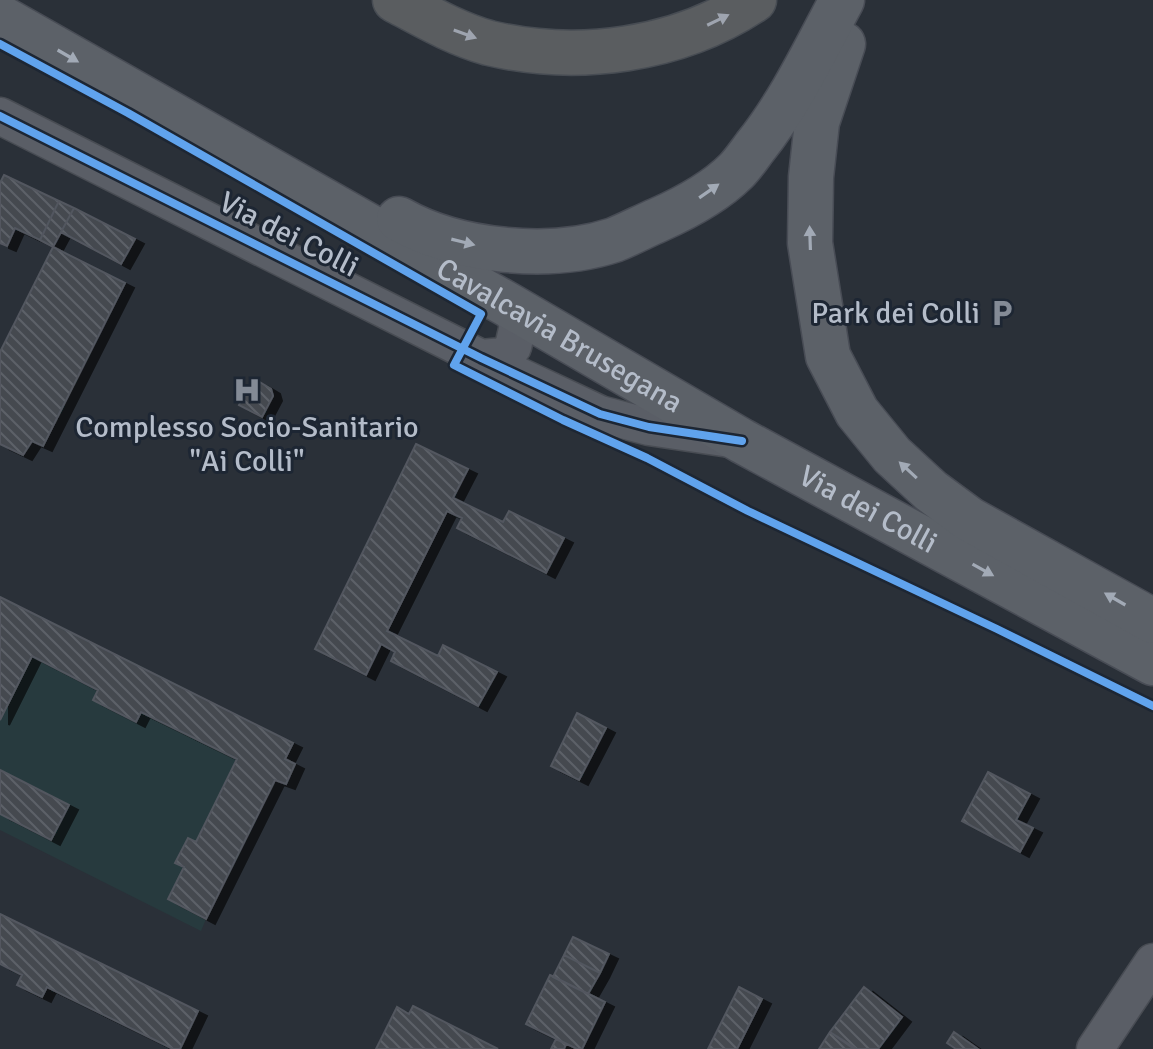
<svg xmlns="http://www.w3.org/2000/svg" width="1153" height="1049" font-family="Signika,sans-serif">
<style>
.grass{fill:#273a3e}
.building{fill:url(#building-back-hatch);stroke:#52575f;stroke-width:2;filter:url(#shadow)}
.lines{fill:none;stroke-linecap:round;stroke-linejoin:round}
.minor-casing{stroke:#484c53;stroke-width:39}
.major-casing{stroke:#484c55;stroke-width:47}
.highway-casing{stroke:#474c53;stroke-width:47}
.minor{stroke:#5a5e66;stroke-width:36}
.major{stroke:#5c6168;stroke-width:44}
.highway{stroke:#5a5d60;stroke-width:44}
.cycleway-casing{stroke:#1d2633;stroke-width:13}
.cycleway{stroke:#60a3ed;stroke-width:8}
.oneway{fill:#9ea4af}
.oneway2{fill:#a2aab6}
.labels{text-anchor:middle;stroke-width:6;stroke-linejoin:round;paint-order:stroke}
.street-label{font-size:30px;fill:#b4bcc9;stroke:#1d2633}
.poi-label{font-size:30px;fill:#b4bcc9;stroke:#1d2633;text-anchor:end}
</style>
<defs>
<pattern id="building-back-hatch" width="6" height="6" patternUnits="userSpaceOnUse" patternTransform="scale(2)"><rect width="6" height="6" fill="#444950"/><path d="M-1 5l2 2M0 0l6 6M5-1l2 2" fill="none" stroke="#5d6168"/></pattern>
<filter id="shadow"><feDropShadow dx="9" dy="5" stdDeviation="0" flood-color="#0009"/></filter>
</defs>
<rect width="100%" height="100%" fill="#2a3038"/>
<path class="grass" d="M32 656 237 759 168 899 206 919 201 931 0 830V814L51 839 69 805 0 770V720Z"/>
<path class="building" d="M4 175 59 201 40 240 15 228 7 246 0 243V183Z
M59 201 74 208 53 247 40 240Z
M74 208 135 239 121 264 61 232Z
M53 247 125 283 43 446 32 441 23 455 0 444V352Z
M258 381 271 389 273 396 262 417 239 405 250 384Z
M416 444 468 469 453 498 503 522 509 511 564 538 546 573 457 528 462 518 447 511 387 631 438 656 443 645 497 672 478 706 391 661 395 652 381 644 366 675 315 649Z
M0 597 293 743 285 759 295 764 286 784 275 780 206 919 168 899 184 867 175 863 188 838 196 842 237 759 141 712 136 722 93 700 98 690 32 656 0 720Z
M577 713 606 728 579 780 551 766Z
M0 770 69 805 51 840 0 814Z
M988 772 1030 794 1016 820 1033 828 1020 852 962 821Z
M0 914 198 1011 180 1049H173L47 987 42 997 17 985 22 975 0 964Z
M573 937 609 954 600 973 564 955Z
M564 955 600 973 588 994 553 977Z
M550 975 605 1002 582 1049H577L526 1024Z
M739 987 762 999 737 1049H708Z
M864 987 902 1017 878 1049H854L830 1032Z
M413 1006 498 1049H376L397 1007 409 1014Z
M830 1032 855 1048 854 1049H819Z
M954 1032 978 1049H956L947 1043Z
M556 1039 566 1044 564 1049H551Z"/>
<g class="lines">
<g class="minor-casing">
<path id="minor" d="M0 116 481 358 600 414 649 427 730 439
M481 358 504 356 513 347 518 325 510 306
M1095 1049 1153 962"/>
</g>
<g class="major-casing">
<g id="major">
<path id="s1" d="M0 17 510 306 742 441 1153 663"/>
<path d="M843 44 817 122 811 177 810 243 828 356 857 412 892 455 931 491 969 519 1153 621"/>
<path d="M399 219C457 252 550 261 614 240 629 234 644 226 658 220 685 208 715 192 736 171 743 164 749 155 755 147 791 102 815 50 842 0"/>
</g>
</g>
<g class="highway-casing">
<path id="highway" d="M395 0C425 16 456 34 489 43 577 64 678 51 754 0"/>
</g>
<use href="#minor" class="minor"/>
<use href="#major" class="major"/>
<use href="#highway" class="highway"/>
<g class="cycleway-casing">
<path id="cycleway" d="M0 44 128 113 481 314 454 365 563 420 647 458 748 511 997 629 1153 706
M0 116 481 358 600 414 649 427 742 441"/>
</g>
<use href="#cycleway" class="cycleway"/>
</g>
<defs><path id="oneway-solid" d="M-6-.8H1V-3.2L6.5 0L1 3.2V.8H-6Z" transform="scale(2)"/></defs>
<g class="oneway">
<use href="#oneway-solid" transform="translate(718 20) rotate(-26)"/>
<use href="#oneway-solid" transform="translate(465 34) rotate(20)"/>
</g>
<g class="oneway2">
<use href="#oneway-solid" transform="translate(68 56) rotate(30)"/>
<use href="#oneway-solid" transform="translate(709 191) rotate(-35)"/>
<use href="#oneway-solid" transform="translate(810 238) rotate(-92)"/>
<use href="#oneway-solid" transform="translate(463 242) rotate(14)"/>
<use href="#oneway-solid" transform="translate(908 470) rotate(-137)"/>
<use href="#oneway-solid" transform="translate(983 570) rotate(29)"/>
<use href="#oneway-solid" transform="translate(1115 599) rotate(-150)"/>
</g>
<defs>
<g id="parking-bare" transform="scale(2.16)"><path d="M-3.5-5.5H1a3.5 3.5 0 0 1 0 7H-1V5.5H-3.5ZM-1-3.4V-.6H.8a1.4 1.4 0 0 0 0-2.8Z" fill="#848b96" stroke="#1d2633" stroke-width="2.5" paint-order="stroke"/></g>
<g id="hospital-bare" transform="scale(2.16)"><path d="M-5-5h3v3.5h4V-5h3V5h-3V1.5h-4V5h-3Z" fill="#848b96" stroke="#1d2633" stroke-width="2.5" paint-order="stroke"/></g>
</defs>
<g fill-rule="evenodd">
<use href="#parking-bare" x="1002" y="313"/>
<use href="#hospital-bare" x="247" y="390"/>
</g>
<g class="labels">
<g class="street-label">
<text transform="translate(289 234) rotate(27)" y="10">Via dei Colli</text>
<text dy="10" stroke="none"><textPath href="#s1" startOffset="644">Cavalcavia Brusegana</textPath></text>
<text dy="10" stroke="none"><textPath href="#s1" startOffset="998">Via dei Colli</textPath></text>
</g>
<g class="poi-label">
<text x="980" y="323">Park dei Colli</text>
<text x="247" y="437" text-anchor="middle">Complesso Socio-Sanitario<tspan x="247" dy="34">"Ai Colli"</tspan></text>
</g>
</g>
</svg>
